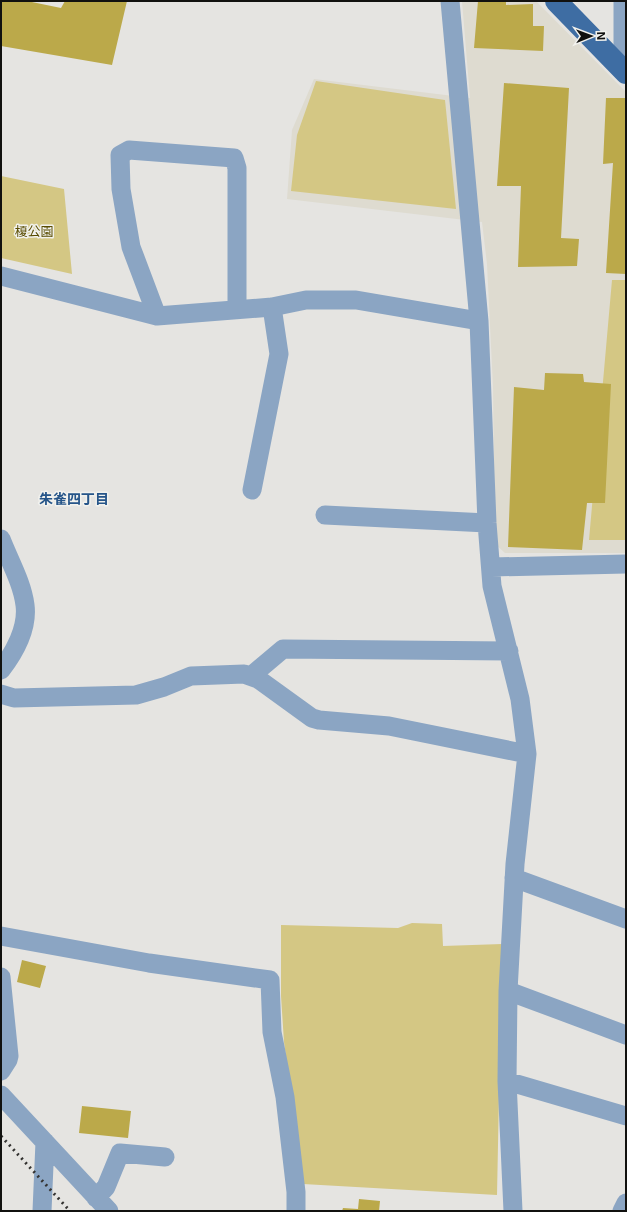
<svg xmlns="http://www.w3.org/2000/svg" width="627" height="1212" font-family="Inter,'Noto Sans JP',sans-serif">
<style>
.built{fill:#dedbd0}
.green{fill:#d4c784}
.building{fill:#bba94a}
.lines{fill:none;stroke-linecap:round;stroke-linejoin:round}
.minor{stroke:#8ba5c3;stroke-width:19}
.major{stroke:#3e6da3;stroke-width:22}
.rail{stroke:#343331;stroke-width:3;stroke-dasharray:2 4;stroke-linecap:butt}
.labels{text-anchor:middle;stroke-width:3;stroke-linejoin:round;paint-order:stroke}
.park-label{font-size:13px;fill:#594c00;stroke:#f2f2ee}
.neighbourhood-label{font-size:14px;font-weight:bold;fill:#265589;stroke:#f2f2ee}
</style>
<rect width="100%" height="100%" fill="#e5e4e1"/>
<path class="built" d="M462 1H536L626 92V553H505L495 544 493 387 487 264 482 222 287 199 292 130 314 79 470 98Z"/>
<path class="green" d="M316 81 445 100 456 209 291 191 297 135Z
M1 176 64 189 72 274 1 258Z
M612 280H626V540H589Z
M412 923 442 924 443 946 502 944 497 1195 303 1184 284 1042 281 996V925L398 928Z"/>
<path class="building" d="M1 1H27L61 8 65 1H127L112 65 1 46Z
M478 1H506V5L533 4V26H544L543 51 474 48Z
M504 83 569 88 561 238 579 239 577 266 518 267 521 186H497Z
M606 98H626V274L606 273 613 163 603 164Z
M545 373 583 374 584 382 611 384 605 503H587L582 550 508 547 514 387 544 390Z
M22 960 46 966 40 988 17 982Z
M82 1106 131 1111 128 1138 79 1133Z
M359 1199 380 1201 379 1211H342L343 1208 358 1209Z"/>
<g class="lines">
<path class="minor" d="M450 1 479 321 487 523 492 586 520 699 527 754 515 864 508 991 507 1081 513 1211
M623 1V70
M1 276 157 316 272 307 306 300H356L479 321
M157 316 131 247 121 189 120 155 129 150 234 158 237 168V309
M252 490 279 354 272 307
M325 515 487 523
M1 539C9 560 22 582 25 605 28 628 14 653 1 670
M492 567 626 564
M251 676 283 649 509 651
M1 694 14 698 136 695 164 687 191 676 244 674 258 679 312 718 319 720 389 726 527 754
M514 878 626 919
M1 936 149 963 270 980 272 1032 285 1097 296 1192V1211
M1 977 9 1056 8 1060 1 1071
M508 991 626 1035
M507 1081 626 1116
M1 1095 109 1211
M96 1198 106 1187 120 1153 165 1157
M42 1211 45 1142
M622 1211 626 1203"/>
<path class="major" d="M556 1 626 73"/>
<path class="rail" d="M1 1136 70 1211"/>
</g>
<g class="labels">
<g class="park-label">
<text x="34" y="236">榎公園</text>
</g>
<g class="neighbourhood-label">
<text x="74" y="504">朱雀四丁目</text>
</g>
</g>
<rect width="627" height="1212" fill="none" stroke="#11110f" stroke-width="4"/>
<g transform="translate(591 36) rotate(89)" stroke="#f2f2ee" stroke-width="3" paint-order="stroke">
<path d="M0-3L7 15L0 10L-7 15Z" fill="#11110f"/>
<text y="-6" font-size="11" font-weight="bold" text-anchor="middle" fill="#11110f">N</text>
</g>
</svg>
